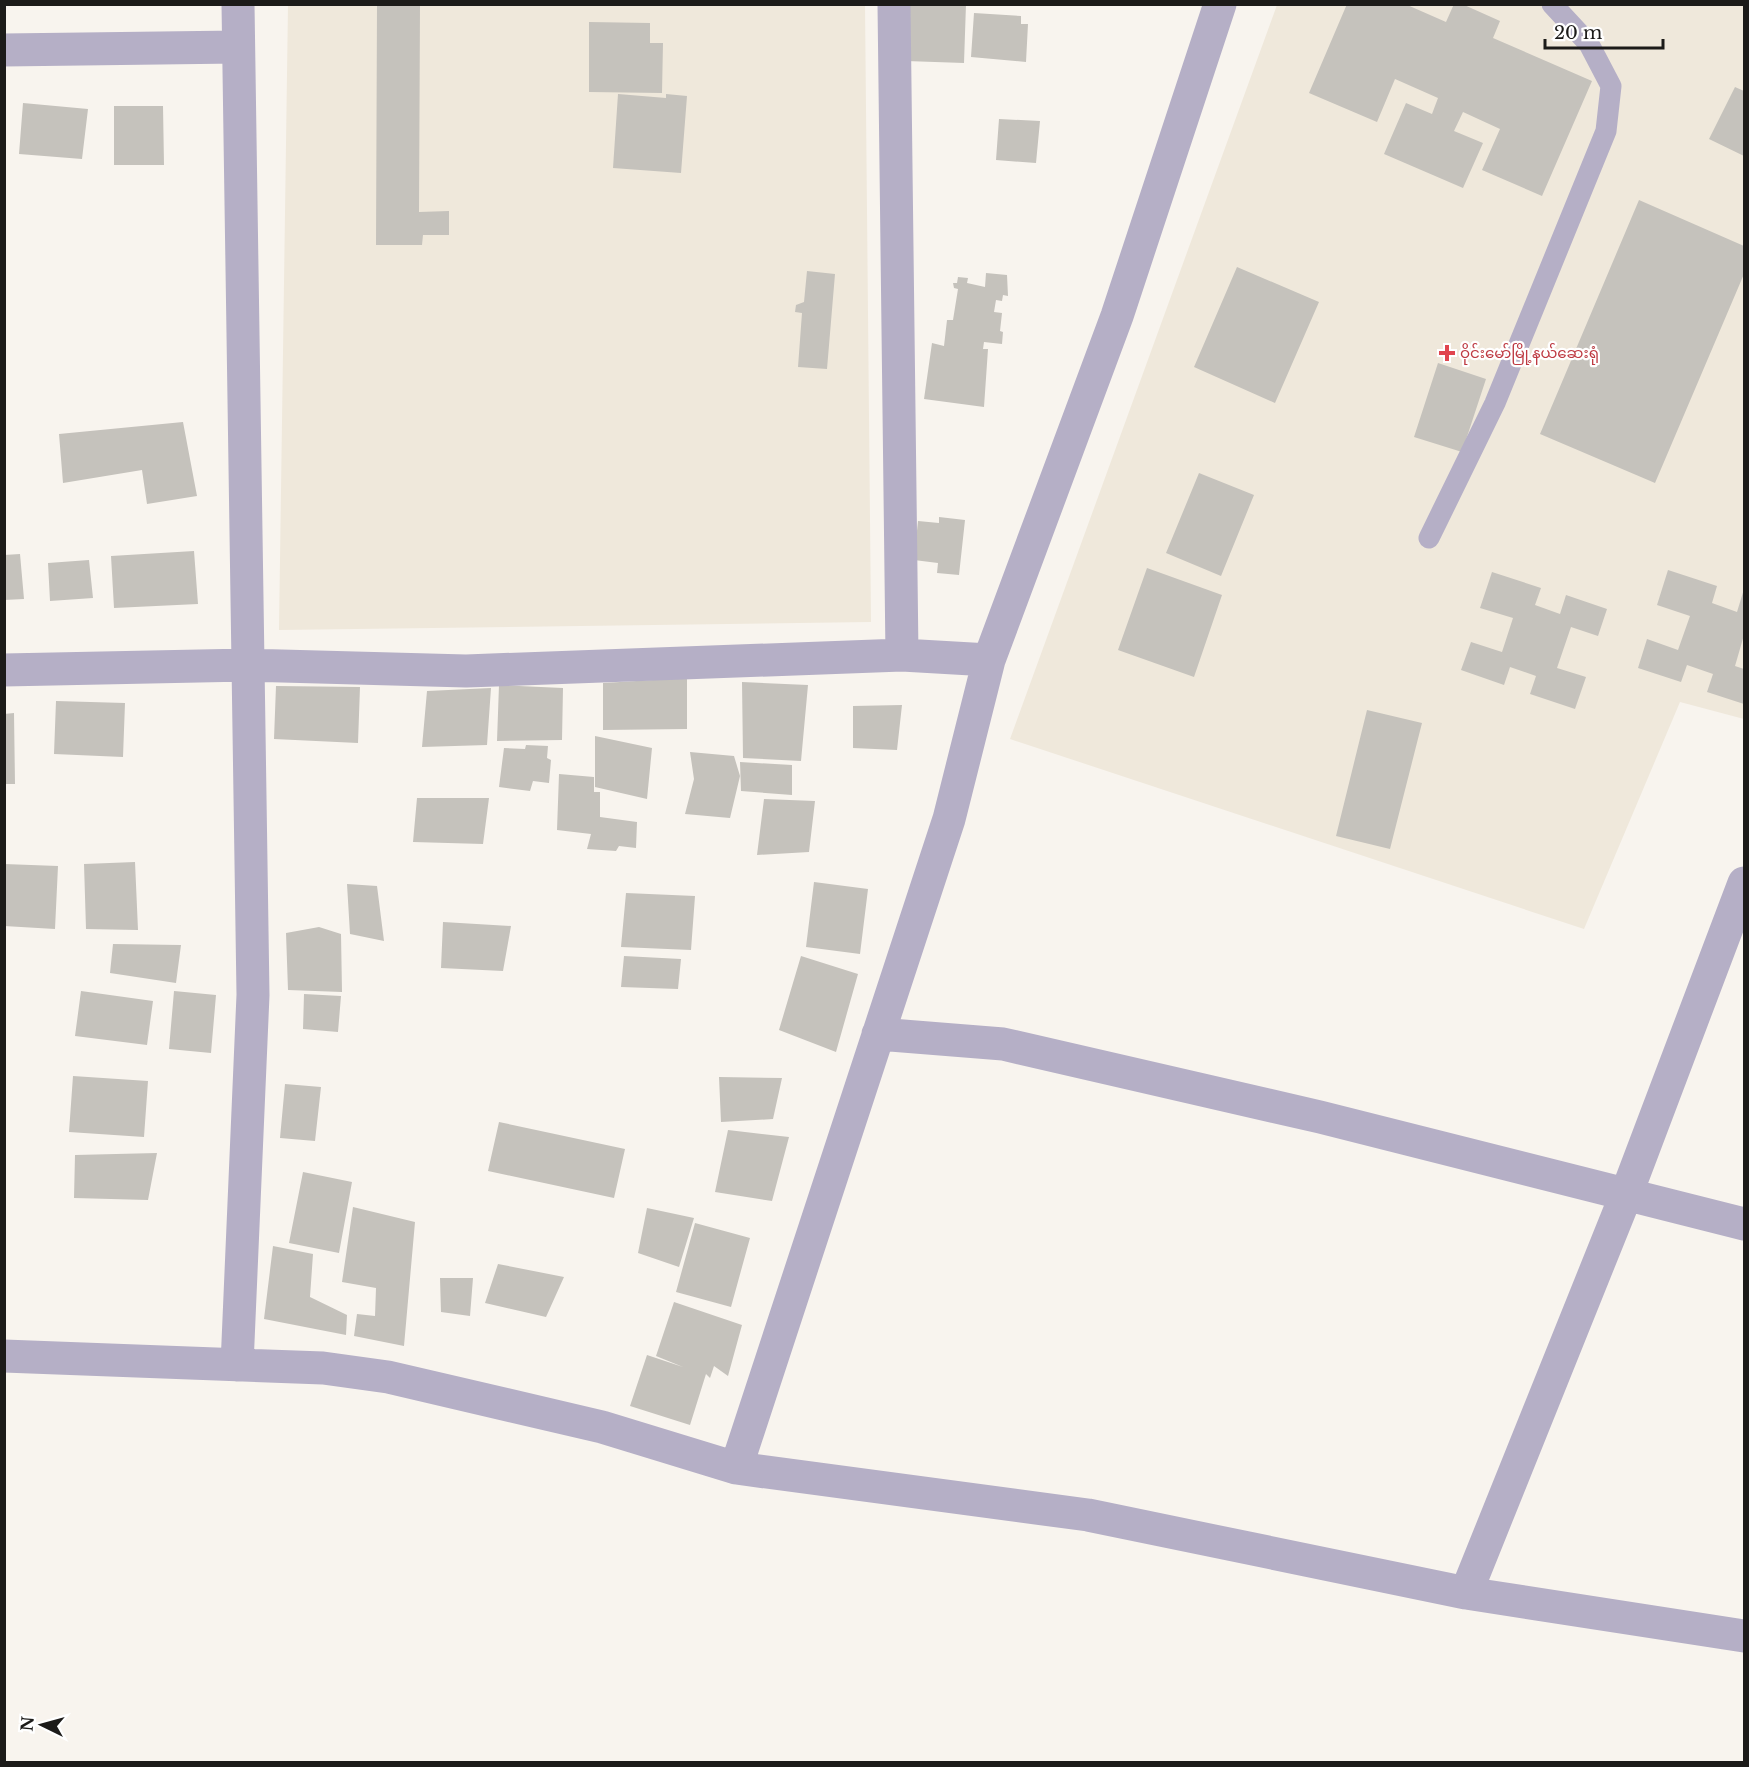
<svg xmlns="http://www.w3.org/2000/svg" width="1749" height="1767" font-family="'Libre Baskerville','Noto Sans Myanmar',serif">
<style>
.built{fill:#efe8db}
.building{fill:#c5c2bc}
.lines{fill:none;stroke-linecap:round;stroke-linejoin:round}
.lane{stroke:#b5afc6;stroke-width:21}
.street{stroke:#b5afc6;stroke-width:33}
.health-dot{fill:#e0444e;stroke:#fff;stroke-width:2}
.labels{text-anchor:middle;stroke-width:4.5;stroke-linejoin:round;paint-order:stroke}
.health-label{font-size:15px;fill:#be3a42;stroke:#fff;text-anchor:start}
</style>
<rect width="100%" height="100%" fill="#f8f4ee"/>
<path class="built" d="M288 5H865L871 622 279 630Z
M1277 5H1744V719L1680 702 1584 929 1010 739Z"/>
<path class="building" d="M908 4H966L964 63 906 61Z
M1347 4H1405L1446 22 1454 4H1462L1500 21 1493 38 1592 81 1542 196 1482 170 1500 129 1463 112 1454 131 1483 143 1463 188 1384 154 1406 103 1432 114 1438 98 1395 79 1377 122 1309 93Z
M377 5H420L419 212 449 211V235H423L422 245H376Z
M974 13 1021 16V24H1028L1026 62 971 57Z
M589 22 650 23V43H663L662 93 589 92Z
M1735 87 1744 91V156L1709 139Z
M618 94 666 98V94L687 96 681 173 613 168Z
M23 103 88 109 82 159 19 154Z
M114 106H163L164 165H114Z
M999 119 1040 121 1036 163 996 160Z
M1639 200 1744 246V274L1655 483 1540 434Z
M1237 267 1319 302 1275 403 1194 367Z
M807 271 835 274 827 369 798 367 802 313 795 312 796 305 804 302Z
M986 273 1007 275 1008 296 1003 295 1002 301 996 300 994 312 1002 313 1000 331 1003 332 1002 344 984 342 983 349H988L984 407 924 399 932 343 944 346 947 320H953L958 289 954 288 953 283H957L958 277 968 278 967 283 985 287Z
M1438 363 1486 379 1462 452 1414 437Z
M183 422 197 496 147 504 142 470 63 483 59 434Z
M1199 473 1254 495 1221 576 1166 553Z
M939 517 965 520 959 575 937 573 938 563 914 560 918 521 939 523Z
M194 551 198 604 114 608 111 556Z
M20 554 24 599 4 600V555Z
M89 560 93 598 50 601 48 563Z
M1147 568 1222 595 1194 677 1118 650Z
M1668 570 1717 586 1712 603 1737 612 1744 589V635L1735 666 1744 669V704L1707 692 1713 674 1687 665 1681 682 1638 668 1647 639 1678 650 1690 616 1657 605Z
M1492 572 1541 588 1535 605 1560 614 1566 595 1607 609 1598 636 1571 627 1557 668 1586 677 1575 709 1530 694 1536 676 1510 667 1504 685 1461 670 1471 642 1502 652 1513 618 1480 608Z
M687 678V729L603 730V683Z
M742 682 808 685 801 761 743 758Z
M499 685 563 688 562 740 497 741Z
M276 686 360 687 358 743 274 739Z
M491 688 487 745 422 747 427 691Z
M56 701 125 703 123 757 54 754Z
M902 705 897 750 853 748V706Z
M1367 710 1422 723 1390 849 1336 836Z
M14 713 15 784H4V714Z
M595 736 652 748 647 799 595 787Z
M526 745 548 746 547 758 551 760 549 783 533 781 530 791 499 787 504 748 525 749Z
M690 752 734 756 740 776 730 818 685 814 694 779Z
M740 762 792 765V795L741 791Z
M559 774 594 777V792H600V817L637 822 636 848 619 846 616 851 587 849 591 834 557 830Z
M417 798H489L483 844 413 842Z
M764 799 815 801 809 852 757 855Z
M135 862 138 930 86 929 84 864Z
M4 864 58 866 55 929 4 926Z
M814 882 868 889 860 954 806 947Z
M347 884 377 886 384 941 350 934Z
M626 893 695 896 691 950 621 947Z
M443 922 511 926 503 971 441 968Z
M319 927 341 934 342 992 288 990 286 933Z
M113 944 181 945 176 983 110 973Z
M624 956 681 959 678 989 621 987Z
M801 956 858 974 836 1052 779 1030Z
M81 991 153 1001 147 1045 75 1036Z
M174 991 216 995 211 1053 169 1049Z
M304 994 341 996 338 1032 303 1029Z
M73 1076 148 1081 144 1137 69 1132Z
M719 1077 782 1078 773 1119 721 1122Z
M285 1084 321 1087 315 1141 280 1138Z
M499 1122 625 1149 614 1198 488 1171Z
M728 1130 789 1137 772 1201 715 1192Z
M157 1153 148 1200 74 1198 75 1155Z
M303 1172 352 1182 339 1253 289 1243Z
M353 1207 415 1222 404 1346 354 1336 357 1314 375 1316 376 1288 342 1282Z
M647 1208 694 1218 679 1267 638 1253Z
M695 1223 750 1238 731 1307 676 1292Z
M273 1246 313 1254 310 1297 347 1315 346 1335 264 1319Z
M498 1264 564 1277 546 1317 485 1303Z
M440 1278H473L470 1316 441 1312Z
M674 1302 742 1325 728 1376 714 1366 710 1378 706 1374 690 1425 630 1406 647 1355 683 1367 656 1356Z"/>
<g class="lines">
<path class="lane" d="M1429 538 1495 403 1606 131 1611 86 1589 44 1552 4"/>
<path class="street" d="M894 4 902 655
M4 50 238 47
M4 670 248 665 466 671 902 655 989 660
M878 1034 1003 1044 1320 1117 1744 1224
M4 1356 323 1368 388 1377 602 1427 736 1468 1088 1515 1466 1593 1744 1636
M237 1365 253 995 238 4
M736 1468 949 819 989 660 1117 316 1220 4
M1466 1593 1626 1195 1744 883"/>
</g>
<path class="health-dot" d="M1444 344h6v6h6v6h-6v6h-6v-6h-6v-6h6z"/>
<g class="labels">
<g class="health-label">
<text x="1460" y="358">ဝိုင်းမော်မြို့နယ်ဆေးရုံ</text>
</g>
</g>
<rect width="1749" height="1767" fill="none" stroke="#1c1b19" stroke-width="12"/>
<g transform="translate(42 1725) rotate(275)" stroke="#ffffff" stroke-width="4.5" paint-order="stroke">
<path d="M0-4.5L10 22L0 15L-10 22Z" fill="#1c1b19"/>
<text y="-9" font-size="16" font-weight="bold" text-anchor="middle" fill="#1c1b19">N</text>
</g>
<path d="M1545 39v9h118v-9" fill="none" stroke="#1c1b19" stroke-width="3"/>
<text x="1554" y="39" font-size="18" fill="#1c1b19" stroke="#ffffff" stroke-width="4.5" paint-order="stroke">20 m</text>
</svg>
